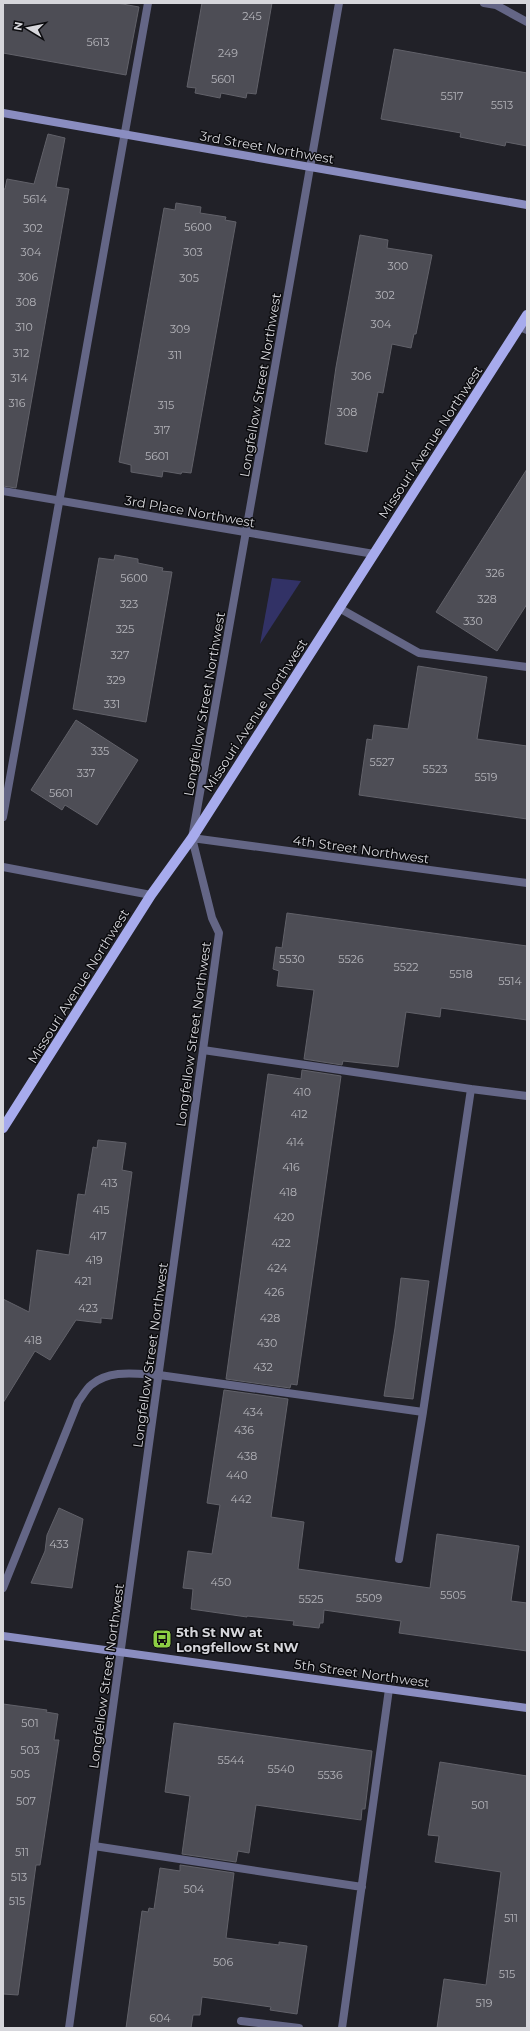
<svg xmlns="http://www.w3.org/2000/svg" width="530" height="2031" font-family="Montserrat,sans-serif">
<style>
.green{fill:#323266}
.building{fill:#4d4d55;stroke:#616169}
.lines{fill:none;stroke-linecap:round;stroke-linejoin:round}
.lane{stroke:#646686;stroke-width:8}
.street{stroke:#646686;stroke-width:8}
.secondary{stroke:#8a8dc0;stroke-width:8}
.primary{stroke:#a7abed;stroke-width:10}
.labels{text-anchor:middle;stroke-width:3;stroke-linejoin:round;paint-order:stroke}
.number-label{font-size:11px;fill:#b4b4ba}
.street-label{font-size:13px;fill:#d6d6db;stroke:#0b0b0e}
.poi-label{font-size:13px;font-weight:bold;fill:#d6d6db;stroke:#0b0b0e;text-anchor:start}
</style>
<rect width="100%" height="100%" fill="#212128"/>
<path class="green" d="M272 578 301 581 260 644Z"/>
<path class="building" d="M3 3H117L139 7 126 75 3 53Z
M202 3H272L256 94 247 93 246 98 221 93 220 98 195 93 196 88 187 87Z
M394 49 527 73V146L506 142 505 146 460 137 461 133 381 119Z
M48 134 65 138 56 187 69 189 16 488 3 486V189H5L7 179 34 184Z
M176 203 201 207 200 213 226 217 225 220 236 222 191 473 182 472 181 474 163 471 162 477 131 472V465L119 462 164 208 175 210Z
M360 235 388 240 387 248 432 255 416 334H414L411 348 392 344 383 393 378 392 367 452 325 444 336 367Z
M527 469V604L497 651 436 612Z
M115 555 138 559V563L163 568 162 571 172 572 146 722 73 709 99 558 114 560Z
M418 666 487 677 477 739 527 746V819L359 795 367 739 372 740 374 725 408 729Z
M76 720 138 760 97 825 65 805 62 810 31 790Z
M287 913 527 946V1020L441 1008 440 1017 406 1012 398 1067 343 1061 342 1065 304 1059 314 990 277 986 279 971 273 969 276 947 282 948Z
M302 1070 341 1076 297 1385 291 1384 290 1388 226 1379 268 1074 301 1079Z
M98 1140 126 1143 122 1170 132 1172 112 1319 101 1318V1323L76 1320 50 1360 35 1351 3 1403V1299L29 1312 37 1250 69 1255 78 1194 85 1195 93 1147 97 1148Z
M401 1278 429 1281 413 1399 384 1396 395 1328Z
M224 1390 288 1399 271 1517 304 1522 298 1569 430 1588 437 1534 519 1546 511 1601 527 1603V1651L399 1633 401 1621 324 1610 323 1623H320L319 1628 293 1625 294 1621 247 1616V1617L191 1609 193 1589 183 1588 188 1551 212 1554 220 1505 207 1503Z
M59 1508 83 1519 72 1588 31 1583 45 1551 47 1535Z
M3 1704 47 1710 46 1712 58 1714 54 1740H59L40 1865H36L18 1995 3 1994Z
M174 1723 372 1751 365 1809H362L361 1820 256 1805 249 1853 238 1851 236 1862 182 1854 190 1796 165 1792Z
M440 1762 527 1776V2028H437L444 1979 486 1985 501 1872 435 1862 439 1836 428 1835Z
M180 1865 234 1873 226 1938 279 1945V1942L307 1946 297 2014 270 2010 271 2007 202 1997 200 2015H193L191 2028H126L142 1911 148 1912 149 1908 154 1909 160 1868 180 1871Z"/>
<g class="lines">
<path class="lane" d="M484 3 496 5 497 3
M496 5 527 22
M520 327 527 330
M339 608 419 653 527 667
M3 817 148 3
M203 1050 471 1089
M159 1375 423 1412 471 1089 527 1096
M399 1559 423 1412
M94 1846 362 1887
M241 2021 299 2028
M342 2028 389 1689"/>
<path class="street" d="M3 491 374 554
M192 838 527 883
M3 867 151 895
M3 1588 78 1402C82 1397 86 1389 91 1385 110 1369 136 1374 159 1375
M69 2028 219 933 212 918 192 838 339 3"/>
<path class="secondary" d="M3 113 527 205
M3 1636 527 1708"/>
<path class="primary" d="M3 1128 151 895 192 838 527 315"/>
</g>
<defs>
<g id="bus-square" transform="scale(1)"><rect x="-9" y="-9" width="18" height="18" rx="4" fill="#8dce44" stroke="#0b0b0e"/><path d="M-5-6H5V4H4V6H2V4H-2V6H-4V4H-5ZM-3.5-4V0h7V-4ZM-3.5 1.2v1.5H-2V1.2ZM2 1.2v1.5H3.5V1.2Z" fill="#111"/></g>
</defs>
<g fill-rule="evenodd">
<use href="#bus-square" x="162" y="1639"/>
</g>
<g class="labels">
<g class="number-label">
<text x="252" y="20">245</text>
<text x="98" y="46">5613</text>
<text x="228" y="57">249</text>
<text x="223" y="83">5601</text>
<text x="452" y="100">5517</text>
<text x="502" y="109">5513</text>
<text x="35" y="203">5614</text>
<text x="198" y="231">5600</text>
<text x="33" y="232">302</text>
<text x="31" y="256">304</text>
<text x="193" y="256">303</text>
<text x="398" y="270">300</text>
<text x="28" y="281">306</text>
<text x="189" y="282">305</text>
<text x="385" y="299">302</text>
<text x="26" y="306">308</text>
<text x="381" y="328">304</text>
<text x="24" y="331">310</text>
<text x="180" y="333">309</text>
<text x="21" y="357">312</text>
<text x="175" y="359">311</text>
<text x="361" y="380">306</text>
<text x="19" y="382">314</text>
<text x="17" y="407">316</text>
<text x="166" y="409">315</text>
<text x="347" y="416">308</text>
<text x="162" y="434">317</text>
<text x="157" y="460">5601</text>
<text x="495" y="577">326</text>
<text x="134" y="582">5600</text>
<text x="487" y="603">328</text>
<text x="129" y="608">323</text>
<text x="473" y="625">330</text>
<text x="125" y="633">325</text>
<text x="120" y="659">327</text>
<text x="116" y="684">329</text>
<text x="112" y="708">331</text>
<text x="100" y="755">335</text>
<text x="382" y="766">5527</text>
<text x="435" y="773">5523</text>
<text x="86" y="777">337</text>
<text x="486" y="781">5519</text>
<text x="61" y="797">5601</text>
<text x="292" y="963">5530</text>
<text x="351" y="963">5526</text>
<text x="406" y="971">5522</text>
<text x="461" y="978">5518</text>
<text x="510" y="985">5514</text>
<text x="302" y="1096">410</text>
<text x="299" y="1118">412</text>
<text x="295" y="1146">414</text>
<text x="291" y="1171">416</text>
<text x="109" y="1187">413</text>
<text x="288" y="1196">418</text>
<text x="101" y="1214">415</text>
<text x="284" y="1221">420</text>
<text x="98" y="1240">417</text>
<text x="281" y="1247">422</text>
<text x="94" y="1264">419</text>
<text x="277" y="1272">424</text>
<text x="83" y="1285">421</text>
<text x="274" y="1296">426</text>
<text x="88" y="1312">423</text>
<text x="270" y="1322">428</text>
<text x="33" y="1344">418</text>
<text x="267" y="1347">430</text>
<text x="263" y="1371">432</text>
<text x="253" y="1416">434</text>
<text x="244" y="1434">436</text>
<text x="247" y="1460">438</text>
<text x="237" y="1479">440</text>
<text x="241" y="1503">442</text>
<text x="59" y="1548">433</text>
<text x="221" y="1586">450</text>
<text x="453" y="1599">5505</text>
<text x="369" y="1602">5509</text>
<text x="311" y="1603">5525</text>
<text x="30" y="1727">501</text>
<text x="30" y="1754">503</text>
<text x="231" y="1764">5544</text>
<text x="281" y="1773">5540</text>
<text x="20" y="1778">505</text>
<text x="330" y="1779">5536</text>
<text x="26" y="1805">507</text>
<text x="480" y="1809">501</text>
<text x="22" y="1856">511</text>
<text x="19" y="1881">513</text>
<text x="194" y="1893">504</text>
<text x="17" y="1905">515</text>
<text x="511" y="1922">511</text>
<text x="223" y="1966">506</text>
<text x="507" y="1978">515</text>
<text x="484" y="2007">519</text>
<text x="160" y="2022">604</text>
</g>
<g class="street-label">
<text transform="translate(267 147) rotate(10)" y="5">3rd Street Northwest</text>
<text transform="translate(260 385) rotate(-80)" y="5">Longfellow Street Northwest</text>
<text transform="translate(430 442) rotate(-57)" y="5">Missouri Avenue Northwest</text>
<text transform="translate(190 511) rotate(10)" y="5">3rd Place Northwest</text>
<text transform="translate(204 704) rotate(-80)" y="5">Longfellow Street Northwest</text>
<text transform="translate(255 715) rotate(-57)" y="5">Missouri Avenue Northwest</text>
<text transform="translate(361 849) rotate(8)" y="5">4th Street Northwest</text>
<text transform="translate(78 986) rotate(-58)" y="5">Missouri Avenue Northwest</text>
<text transform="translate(193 1034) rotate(-82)" y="5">Longfellow Street Northwest</text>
<text transform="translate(150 1355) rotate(-82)" y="5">Longfellow Street Northwest</text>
<text transform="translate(362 1673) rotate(8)" y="5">5th Street Northwest</text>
<text transform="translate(106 1676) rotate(-82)" y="5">Longfellow Street Northwest</text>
</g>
<g class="poi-label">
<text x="176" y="1637">5th St NW at<tspan x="176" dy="15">Longfellow St NW</tspan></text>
</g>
</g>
<rect width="530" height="2031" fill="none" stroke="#d6d6db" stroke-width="8"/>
<g transform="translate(28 28) rotate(280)" stroke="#0b0b0e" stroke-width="3" paint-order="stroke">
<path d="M0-3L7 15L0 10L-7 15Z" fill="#d6d6db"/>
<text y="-6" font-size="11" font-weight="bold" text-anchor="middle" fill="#d6d6db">N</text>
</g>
</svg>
